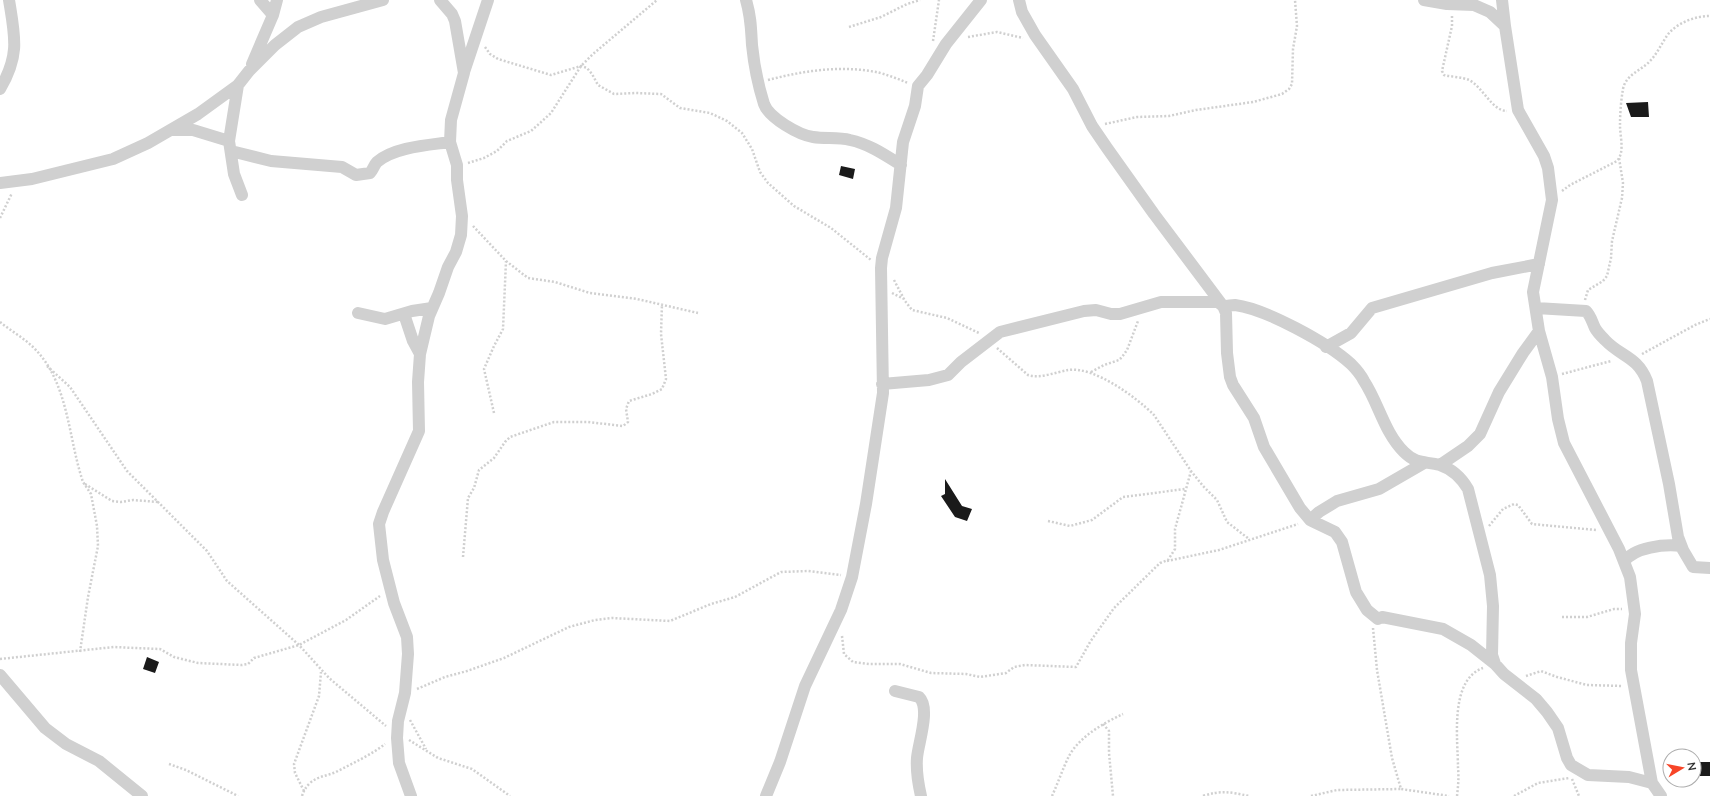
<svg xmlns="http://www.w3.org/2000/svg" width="1710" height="796" font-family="'Nunito Sans',sans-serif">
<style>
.building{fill:#1a1a1a}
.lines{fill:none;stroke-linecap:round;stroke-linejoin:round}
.path{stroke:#d0d0d0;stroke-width:2.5;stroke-dasharray:2 2;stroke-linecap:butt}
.street{stroke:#d0d0d0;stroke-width:12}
</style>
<rect width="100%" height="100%" fill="#fff"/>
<path class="building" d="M1648 102 1649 117H1631L1626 103Z
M841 166 855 169 853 179 839 175Z
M945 479 962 506 972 509 967 521 955 517 941 496 945 494Z
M147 657 159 662 155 673 143 669Z
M1699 762H1710V776H1698Z"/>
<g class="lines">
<path class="path" d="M1452 16V26L1442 71 1444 75C1452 77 1462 77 1469 80 1483 87 1492 111 1507 111
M849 27 881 17 907 4 920 0
M968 37 997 32 1023 38
M933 41 939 0
M485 47 490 54 498 59 551 75 581 66 587 68 592 74 598 85 614 94 636 93 661 94 680 108 710 113 727 121 742 133 752 149 760 172 768 183 794 206 831 228 871 260
M768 80C803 71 839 65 876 72 886 74 898 79 908 83
M1105 124 1137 117 1169 116 1196 110 1253 102 1282 94 1289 89 1292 84 1293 49 1297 26 1295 0
M468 163 484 158 497 151 507 141 531 131 540 123 551 113 581 66 593 54 657 0
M1562 191 1570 185 1617 161C1625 152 1620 137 1620 125 1620 114 1621 100 1623 89 1626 74 1641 71 1650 61 1658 53 1662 42 1669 33 1679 22 1696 16 1710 16
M0 218 12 193
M473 226 506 261 528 278 555 282 590 293 637 299 698 313
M894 280 905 301 912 310 947 318 979 333
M892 293 904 299
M1585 300 1588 290 1603 281 1607 276 1611 258 1612 241 1622 198 1623 183 1619 158
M0 322C11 331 24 338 34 348 69 383 68 438 83 482L91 494 97 526 98 546 88 597 80 652
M997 348 1028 375C1040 379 1056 372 1068 370 1094 366 1136 397 1154 415L1191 471 1203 486 1217 500 1227 522 1249 539
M1642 354 1695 325 1710 319
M47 366 70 387 127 471 207 551 227 581 299 645 329 678 386 726
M1091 372 1104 365 1119 360 1122 357 1127 350 1138 321
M1562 374 1611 361
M494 413 484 369 494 346 503 329 506 261
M85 484 112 501 121 502 133 500 158 502
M1048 521 1070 526 1092 520 1123 497 1185 489
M1489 526 1503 509 1514 504 1518 505 1532 524 1596 530
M463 557 468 498 474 488 479 470 494 458 505 442 510 437 554 422H588L623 426 628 422 626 409 629 401 652 394 662 389 666 379 661 334 662 304
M1167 561 1219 550 1298 524
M1562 617H1587L1614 609H1622
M1373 628 1377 670 1392 758 1401 789 1449 796
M842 636 844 654 853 662 869 664H900L931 673 966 674 980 677 1006 673 1014 667 1025 665 1076 667 1090 642 1114 608 1160 563 1168 560 1175 549V529L1191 471
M0 659 114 647 135 648 160 649 174 657 198 663 242 665 248 664 254 658 299 645 346 620 380 596
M1526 676 1541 671 1557 677 1587 685 1623 686
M417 689 445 677 467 671 504 658 569 627 595 620 612 618 670 621 711 604 735 597 781 572 808 571 841 575
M410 720 426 749
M1103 724 1109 731V753L1113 796
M409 740 438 758 472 769 510 796
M169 764 186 770 238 796
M1572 779 1579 796
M304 791 295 773 294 764 319 696 321 672
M302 796C304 790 306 787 310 783 318 776 327 776 336 772 353 763 371 755 385 744
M1052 796C1058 783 1063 768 1069 756 1080 736 1104 723 1123 714
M1203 796C1221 790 1230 792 1249 796
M1311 796 1337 790 1401 789
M1457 796C1458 787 1459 778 1458 768 1458 740 1449 680 1483 668
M1514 796 1538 783 1569 778"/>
<path class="street" d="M260 0 273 15
M746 0C751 17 751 28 752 45 754 65 758 85 764 104 769 118 799 135 813 137 825 139 838 137 850 140 869 144 885 155 901 165
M1019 0 1022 12 1035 35 1073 89 1092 126 1107 148 1154 214 1223 306 1226 313 1227 353 1230 377 1233 385 1254 418 1264 447 1300 508 1310 520 1335 532 1342 542 1356 592 1367 610 1378 619 1382 617 1443 629 1471 645 1495 664
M1424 0 1447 4 1474 5 1490 12 1505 26 1518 110 1544 156 1548 168 1552 200 1533 292 1539 331 1552 377 1558 419 1564 443 1619 549 1630 577 1635 614 1631 643V670L1652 783 1661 796
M1502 0 1505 26
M252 64 273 15 277 0
M464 72 488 0
M238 85 229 141 234 174 242 195
M0 89C20 55 15 37 9 0
M172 130H193L229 141
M231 151 271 161 342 167 356 175 370 173C373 170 374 165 377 162 394 147 429 145 450 142
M0 183 32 179 113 159 148 143 198 114 238 85 249 71 275 45 298 27 321 17 383 0
M1536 308 1586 311C1591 316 1592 322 1595 328 1597 332 1601 336 1605 340 1621 357 1637 356 1647 381L1669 484 1678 537 1683 550 1693 567 1710 568
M358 313 385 319 412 311 432 308
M404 314 413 341 420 354
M1326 347 1351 333 1372 308 1492 273 1539 264
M882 384 929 380 948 375 961 362 1000 332 1084 311 1096 310 1111 314H1120L1161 302H1218L1223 306C1227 306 1232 305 1235 305 1266 309 1328 343 1351 364 1356 369 1361 375 1364 381 1379 404 1384 432 1404 452 1417 465 1425 461 1440 465 1452 469 1462 479 1468 489L1490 575 1493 606 1492 655 1495 664 1504 674 1536 699 1547 712 1558 728 1567 758 1571 765 1588 775 1629 777 1652 783
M1440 465 1468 446 1480 434 1499 392 1523 353 1539 331
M1310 520 1319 512 1337 501 1379 489 1424 463
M1624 562C1634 547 1665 544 1681 546
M0 675 45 728 66 744 99 761 142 796
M895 691 919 697C931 708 918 744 917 758 916 771 918 783 921 796
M411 796 399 763 397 738 398 721 405 693 408 654 407 637 394 603 383 560 379 524 383 512 419 431 418 382 420 354 429 316 439 293 448 267 456 252 461 235 462 216 457 180V165L450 142 451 120 464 73 455 21 452 14 440 0
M766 796 780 762 805 686 841 610 852 577 866 504 883 393 881 268 882 258 896 208 903 142 915 106 918 86 927 75 946 44 981 0"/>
</g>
<g transform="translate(1682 768) rotate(80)"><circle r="19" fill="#ffffff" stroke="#adadad"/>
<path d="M0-3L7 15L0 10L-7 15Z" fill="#f74528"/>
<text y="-6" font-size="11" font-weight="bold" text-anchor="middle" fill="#333333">N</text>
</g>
</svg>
